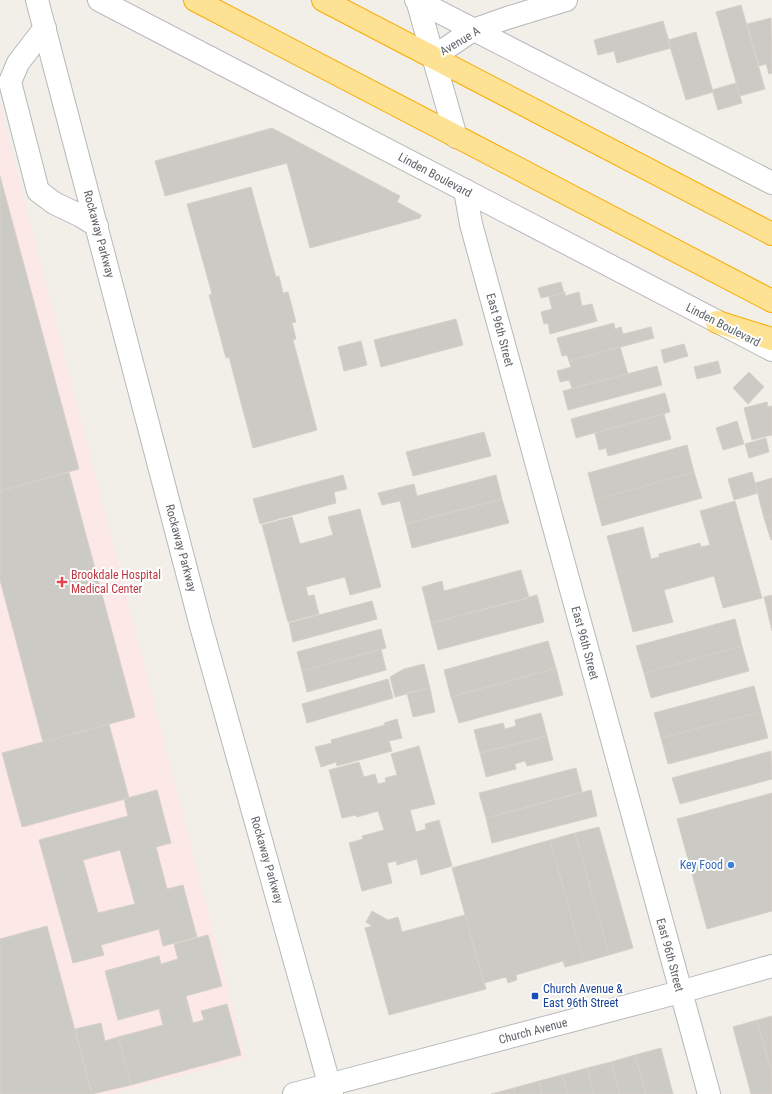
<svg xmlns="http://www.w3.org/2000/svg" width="772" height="1094" font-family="'Roboto Condensed',sans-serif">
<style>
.medical{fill:#fce8e6}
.building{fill:#cccac5;stroke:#d6d1c6;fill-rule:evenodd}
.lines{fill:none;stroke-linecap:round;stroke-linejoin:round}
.minor-casing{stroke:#b5b8bc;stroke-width:24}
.highway-casing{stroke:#f9ab00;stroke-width:24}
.minor{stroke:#fff;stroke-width:22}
.highway{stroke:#fde293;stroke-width:22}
.health-dot{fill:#e0444e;stroke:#fff;stroke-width:1.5}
.shop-dot{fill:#3f7fe0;stroke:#fff;stroke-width:1.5}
.transit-dot{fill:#1a4fb4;stroke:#fff;stroke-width:1.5}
.labels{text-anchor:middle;stroke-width:4;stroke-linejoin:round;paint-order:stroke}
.street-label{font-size:12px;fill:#5f6368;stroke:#fff}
.health-label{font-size:12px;fill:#be3a42;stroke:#fff;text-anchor:start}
.shop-label{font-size:12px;fill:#366cbe;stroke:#fff;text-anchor:end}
.transit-label{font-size:12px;fill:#164399;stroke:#fff;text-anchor:start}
</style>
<rect width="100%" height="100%" fill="#f1efe8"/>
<path class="medical" d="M0 106 246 1059 111 1094H0Z"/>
<path class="building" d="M741 5 765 89 740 96 716 12Z
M771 18 772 73 769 74 766 64 759 66 747 24Z
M663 21 671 48 617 63 614 51 598 55 594 40Z
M696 32 713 92 686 100 668 40Z
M736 83 742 103 718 110 712 90Z
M272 128 400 196 397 202 421 215 420 218 310 248 287 163 165 196 155 161Z
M0 176 79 469 0 491Z
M251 187 276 277 279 276 283 293 288 292 296 322 292 323 296 339 293 340 317 430 253 448 229 357 226 358 209 295 212 294 187 204Z
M561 282 564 293 541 298 538 288Z
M565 292V296L579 292 582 306 592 304 597 321 550 334 548 323 544 324 541 312 552 309 549 297Z
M456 319 463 345 381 367 374 340Z
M614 323 615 329 621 327 623 334 651 327 654 338 569 361 567 355 562 356 557 338Z
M361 341 367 365 344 371 338 347Z
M684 344 688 356 664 363 661 350Z
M620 347 628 374 572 388 569 380 560 382 557 371 571 367 569 361Z
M718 361 721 373 697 379 694 367Z
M657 366 662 385 568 410 563 391Z
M749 372 764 387 748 404 733 388Z
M665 393 670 412 576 438 571 419Z
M767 402 768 407 772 406V435L752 440 744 408Z
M664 414 671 439 608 456 606 448 599 450 595 433Z
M737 421 744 444 723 450 716 428Z
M484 432 491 456 413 476 406 452Z
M766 438 769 452 749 458 745 444Z
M687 445 694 472 595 500 588 473Z
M69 472 135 717 43 742 0 580V491Z
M694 472 702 498 602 526 595 500Z
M752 472 758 493 734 500 728 479Z
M343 475 347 489 334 492 336 503 260 524 253 499Z
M496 475 502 499 406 524 400 501 382 505 378 493 414 484 417 496Z
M772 478V516L764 518 755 483Z
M502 499 509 523 412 548 406 524Z
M735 501 762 598 723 608 714 576 664 590 673 622 633 632 607 536 643 527 651 559 659 557V554L700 543 701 547 710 545 700 511Z
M360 509 381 587 350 595 345 577 306 587 308 596 314 595 319 614 288 622 262 525 292 517 300 544 333 535 328 517Z
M772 516V540H771L764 518Z
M521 570 529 598 431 623 422 587 442 581 444 591Z
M537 595 544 622 438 650 431 623Z
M772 595V631L764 597Z
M372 601 377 619 293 642 289 623Z
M735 619 742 646 644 673 636 646Z
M381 629 386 648 302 671 297 652Z
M548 641 556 668 451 697 444 670Z
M742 646 749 671 651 698 644 673Z
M381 649 386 670 307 692 302 671Z
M424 664 430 688 395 697 390 677 404 669Z
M556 668 563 695 459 723 451 697Z
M388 679 393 698 307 723 302 704Z
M754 686 761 712 661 738 654 713Z
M430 688 435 712 413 717 407 693Z
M761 712 768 738 668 764 661 738Z
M541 713 547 736 480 753 474 730 503 723 505 729 516 726 515 720Z
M397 719 402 738 389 741 392 751 337 766 336 762 321 767 315 747 332 743 331 740 385 725 384 723Z
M109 724 129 798 22 827 2 753Z
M547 736 553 760 527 766 525 761 515 764 516 769 486 777 480 753Z
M419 746 435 804 410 810 416 832 426 829 425 824 439 820 452 866 421 875 417 859 397 865 396 861 387 863 392 883 362 891 349 843 363 839 362 836 384 830 378 811 357 817 356 815 342 818 329 770 359 762 364 777 375 774 378 784 386 782 385 778 397 775 391 754Z
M771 751 772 779 680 804 672 778Z
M576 768 582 792 486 818 479 793Z
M157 790 171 843 156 847 167 889 183 885 197 937 163 946 159 929 101 945 104 955 73 963 39 840 128 816 124 799ZM120 850 135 904 98 913 83 860Z
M591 790 597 816 492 843 486 818Z
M772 793V911L707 929 677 819Z
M599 827 633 948 609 955 575 833Z
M575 833 609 955 584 962 550 840Z
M550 840 584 962 565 967 563 961 516 975 517 980 508 983 506 977 484 983 452 868Z
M372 911 388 920 398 917 402 932 465 915 486 989 389 1015 365 928 372 926 366 922Z
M47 926 92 1094H0V939Z
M208 935 222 986 186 996 193 1023 204 1020 201 1011 227 1004 241 1055 131 1085 118 1037 163 1025 159 1009 118 1020 105 971 159 956 161 964 178 959 174 944Z
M772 1016V1075L757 1020Z
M757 1020 772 1075V1094H751L733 1027Z
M101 1023 105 1041 118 1037 131 1085 92 1094 75 1029Z
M661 1048 673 1094H646L635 1055Z
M635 1055 646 1094H620L611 1062Z
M611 1062 620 1094H594L587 1068Z
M587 1068 594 1094H568L562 1075Z
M562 1075 568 1094H542L539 1081Z
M539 1081 542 1094H515L514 1088Z
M514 1088 515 1094H491Z"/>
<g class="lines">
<g class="minor-casing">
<path id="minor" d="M37 0 201 626 332 1094
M99 0 772 350
M416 0 772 183
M417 0 456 137
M45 28 18 63 10 82 38 191 54 203 81 216 97 226
M433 57 473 30 507 18 566 0
M465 190 471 224 709 1094
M294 1094 680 992 772 966"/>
</g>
<g class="highway-casing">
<path id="highway" d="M195 0 772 301
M323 0 772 234
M717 322 772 339"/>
</g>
<use href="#minor" class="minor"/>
<use href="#highway" class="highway"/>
</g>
<path class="health-dot" d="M60 576h4v4h4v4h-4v4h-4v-4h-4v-4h4z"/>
<circle class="shop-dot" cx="731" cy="865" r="4"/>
<rect class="transit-dot" x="531" y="992" width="8" height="8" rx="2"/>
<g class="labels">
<g class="street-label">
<text transform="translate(460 41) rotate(-31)" y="4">Avenue A</text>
<text transform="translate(435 175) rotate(28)" y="4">Linden Boulevard</text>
<text transform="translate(99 234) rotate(75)" y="4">Rockaway Parkway</text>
<text transform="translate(723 325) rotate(27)" y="4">Linden Boulevard</text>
<text transform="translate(500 330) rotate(75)" y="4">East 96th Street</text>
<text transform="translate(181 548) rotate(75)" y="4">Rockaway Parkway</text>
<text transform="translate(585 643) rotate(75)" y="4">East 96th Street</text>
<text transform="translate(267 860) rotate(74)" y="4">Rockaway Parkway</text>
<text transform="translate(670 955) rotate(75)" y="4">East 96th Street</text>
<text transform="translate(533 1031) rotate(-15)" y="4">Church Avenue</text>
</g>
<g class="health-label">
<text x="71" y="579">Brookdale Hospital<tspan x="71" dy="14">Medical Center</tspan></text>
</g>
<g class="shop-label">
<text x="723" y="869">Key Food</text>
</g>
<g class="transit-label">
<text x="543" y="993">Church Avenue &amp;<tspan x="543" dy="14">East 96th Street</tspan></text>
</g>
</g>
</svg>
